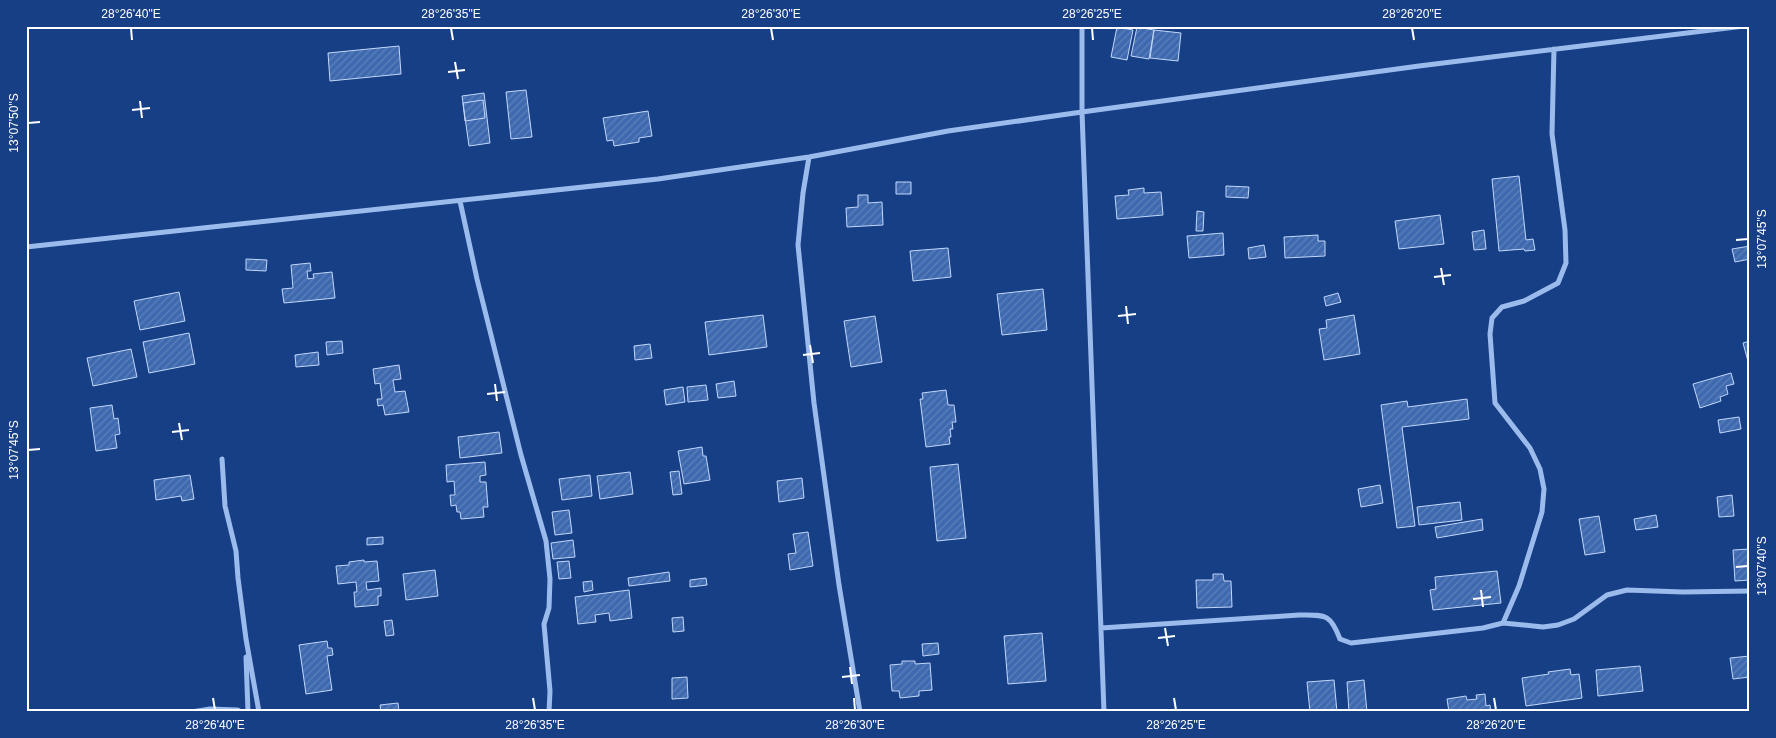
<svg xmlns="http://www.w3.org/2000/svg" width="1776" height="738" font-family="Arial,sans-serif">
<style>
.building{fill:url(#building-hatch);stroke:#c2d7fa}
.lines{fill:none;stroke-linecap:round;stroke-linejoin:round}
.minor{stroke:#9cbbed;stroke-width:5}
.ticks{fill:none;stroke:#fff;stroke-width:2}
.neatline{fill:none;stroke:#fff;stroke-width:2}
.ticks-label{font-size:12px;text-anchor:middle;fill:#fff}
</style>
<defs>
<pattern id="building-hatch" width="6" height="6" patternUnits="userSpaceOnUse" patternTransform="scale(1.25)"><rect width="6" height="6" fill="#3f69af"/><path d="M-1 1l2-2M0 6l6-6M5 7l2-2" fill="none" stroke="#5c80bb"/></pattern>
</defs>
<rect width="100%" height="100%" fill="#173f86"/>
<path class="building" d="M1117 27 1133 30 1127 60 1111 57Z
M1137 27 1154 30 1149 59 1131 56Z
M1154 30 1181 33 1178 61 1150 58Z
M399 46 401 74 330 81 328 53Z
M526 90 532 137 511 139 506 92Z
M484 93 490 143 469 146 462 96Z
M483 100 485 118 465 121 463 103Z
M648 111 652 136 639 138V142L614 146 613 140 607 141 603 118Z
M1519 176 1526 240 1533 239 1535 250 1525 251 1524 249 1499 251 1492 179Z
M896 182H911V194H896Z
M1226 186 1249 187 1248 198 1226 197Z
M1144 188V193L1161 192 1163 215 1117 219 1115 196 1129 195 1128 190Z
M858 195H868V203L882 202 883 225 847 227 846 208 858 207Z
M1197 211 1204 212 1203 231H1196Z
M1440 215 1444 244 1399 249 1395 221Z
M1484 230 1486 249 1474 250 1472 232Z
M1223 233 1224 255 1189 258 1187 236Z
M1318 235V241H1325V256L1285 258 1284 237Z
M1264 245 1266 257 1249 259 1248 248Z
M1750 246V259L1735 262 1732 249Z
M948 248 951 277 913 281 910 251Z
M246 259 267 260 266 271 246 270Z
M310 263 311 271H307L308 279 314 278 313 274 332 272 335 298 284 303 282 289 293 288 291 265Z
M1043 289 1047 330 1002 335 997 294Z
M179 292 185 321 140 330 134 301Z
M1338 293 1341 302 1326 306 1324 297Z
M763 315 767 347 709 355 705 322Z
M1354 315 1360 354 1324 360 1319 329 1327 328 1326 320Z
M875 316 882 362 851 367 844 321Z
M189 333 195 364 149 373 143 342Z
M342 341 343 353 327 355 326 342Z
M1750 341V364L1749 365 1743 343Z
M650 344 652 358 635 360 634 346Z
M131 349 137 377 93 386 87 358Z
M318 352 319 365 296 367 295 355Z
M399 365 401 379 393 380 395 392 405 391 409 412 385 415 383 405 378 406 377 399H382L380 383 375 384 373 369Z
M1731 373 1734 384 1726 386 1728 394 1720 397 1721 401 1700 408 1693 384Z
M734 381 736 396 718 398 716 384Z
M706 385 708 400 688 402 687 387Z
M683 387 685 402 666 405 664 390Z
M946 390 948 405H954L956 422H952L953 429H950L951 437H949L950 444 926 447 920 399H923L922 393Z
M1467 399 1469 419 1402 427 1415 526 1397 528 1381 405 1407 401 1408 407Z
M112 405 114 419 118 418 120 434 115 435 117 448 96 451 90 408Z
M1739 417 1741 429 1720 433 1718 420Z
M499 432 502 453 460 458 458 437Z
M702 447 703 456H706L710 480 684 484 678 451Z
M485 462 486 475 480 476V482H486L488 507H483L484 517 461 519 460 512H457L456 505 451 506 450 495H455L454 481 447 482 446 465Z
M958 464 966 538 937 541 930 467Z
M679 471 682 494 673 495 670 472Z
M630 472 633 494 600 499 597 476Z
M190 475 194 499 182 501 181 496 156 500 154 480Z
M590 475 592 496 562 500 559 479Z
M802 478 804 498 779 502 777 481Z
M1380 485 1383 503 1361 507 1358 489Z
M1732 495 1734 516 1719 517 1717 497Z
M1460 502 1462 520 1419 525 1417 507Z
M569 510 572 533 555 535 552 512Z
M1656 515 1658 527 1636 530 1634 519Z
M1599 516 1605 552 1585 555 1579 519Z
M1482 519 1483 530 1437 538 1435 527Z
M808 532 813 566 790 570 788 554 796 553 793 534Z
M383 537V544L367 545V538Z
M573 540 575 557 553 559 551 543Z
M1750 549V580L1735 581 1733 550Z
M364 560V562L377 561 379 581 366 582 367 590 381 588V596H378V605L355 607 354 592H357L356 582 338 584 336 566 349 565V562Z
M569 561 571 578 559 579 557 562Z
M435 570 438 596 406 600 403 574Z
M1497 571 1501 603 1433 610 1430 590 1436 589 1435 577Z
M669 572 670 581 629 586 628 578Z
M1213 574H1223L1224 581H1231L1232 607 1197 608 1196 580H1213Z
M706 578 707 585 690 587V580Z
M592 581 593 590 584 592 583 582Z
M629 590 632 618 610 621 609 613 595 615 596 622 578 624 575 597Z
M683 617 684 631 673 632 672 618Z
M392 620 394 635 386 636 384 621Z
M1042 633 1046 681 1008 684 1004 636Z
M327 641 328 648H332L333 655 327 656 332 690 306 694 299 645Z
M938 643 939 654 923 656 922 644Z
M1750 656V677L1733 679 1730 658Z
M902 661H915V664L930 663 932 690 919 691V696L900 698 899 691H892L890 665 902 664Z
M1640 666 1643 691 1598 696 1596 670Z
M1570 669 1571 675 1579 674 1582 698 1526 706 1522 678 1549 674 1548 672Z
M687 677 688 698 672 699V678Z
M1334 680 1337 712H1310L1307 682Z
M1364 680 1367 712H1349L1347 682Z
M1485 694 1486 706 1490 705 1491 712H1449L1447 699 1466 696 1467 700 1477 699 1476 695Z
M398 703 399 712H381L380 705Z"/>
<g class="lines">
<path class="minor" d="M1082 26V112L1104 712
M809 157 803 193 798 245 814 403 839 585 860 712
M460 201 477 279 521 455 546 541 550 579 549 608 544 624 550 691 549 712
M26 247 658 179 809 157 948 131 1082 112 1419 66 1744 26
M222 459 225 506 236 551 238 578 246 639 259 712
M1503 623 1519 586 1542 512 1544 489 1540 469 1530 448 1495 403 1490 334 1492 318 1502 307 1524 301 1558 283 1566 263 1565 230 1552 134 1554 49
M1101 628 1299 615C1325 615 1330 613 1340 639L1351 643 1483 628 1503 623 1543 627 1558 625 1574 619 1607 595 1627 590 1683 592 1750 591
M246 657 248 712
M192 712 210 709 238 710 241 712"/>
</g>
<path class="ticks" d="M131 28 132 40M451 28 453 40M771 28 773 40M1092 28 1093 40M1412 28 1414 40M455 62 458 79M448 72 465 70M140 101 142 118M132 110 150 108M28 123 40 122M1736 240 1748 239M1441 268 1444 285M1434 277 1451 275M1126 306 1128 324M1118 316 1136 314M810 345 813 363M803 355 820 353M495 384 497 401M487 394 505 392M179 423 182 440M172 432 189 430M28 450 40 449M1736 567 1748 566M1481 590 1483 607M1473 599 1491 597M1165 628 1168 646M1158 638 1175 636M850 667 852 684M842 677 860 675M213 698 215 710M533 698 535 710M854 698 855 710M1174 698 1176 710M1494 698 1496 710"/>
<rect width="1776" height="738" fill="none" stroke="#173f86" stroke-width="55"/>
<rect x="28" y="28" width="1720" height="682" class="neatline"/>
<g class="ticks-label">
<text x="131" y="18">28°26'40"E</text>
<text x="451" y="18">28°26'35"E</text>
<text x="771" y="18">28°26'30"E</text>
<text x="1092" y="18">28°26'25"E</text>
<text x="1412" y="18">28°26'20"E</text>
<text transform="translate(14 123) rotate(-90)" y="4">13°07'50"S</text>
<text transform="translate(1762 239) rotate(-90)" y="4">13°07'45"S</text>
<text transform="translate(14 450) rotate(-90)" y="4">13°07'45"S</text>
<text transform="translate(1762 566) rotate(-90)" y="4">13°07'40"S</text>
<text x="215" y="729">28°26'40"E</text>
<text x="535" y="729">28°26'35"E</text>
<text x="855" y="729">28°26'30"E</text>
<text x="1176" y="729">28°26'25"E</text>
<text x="1496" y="729">28°26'20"E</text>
</g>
</svg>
